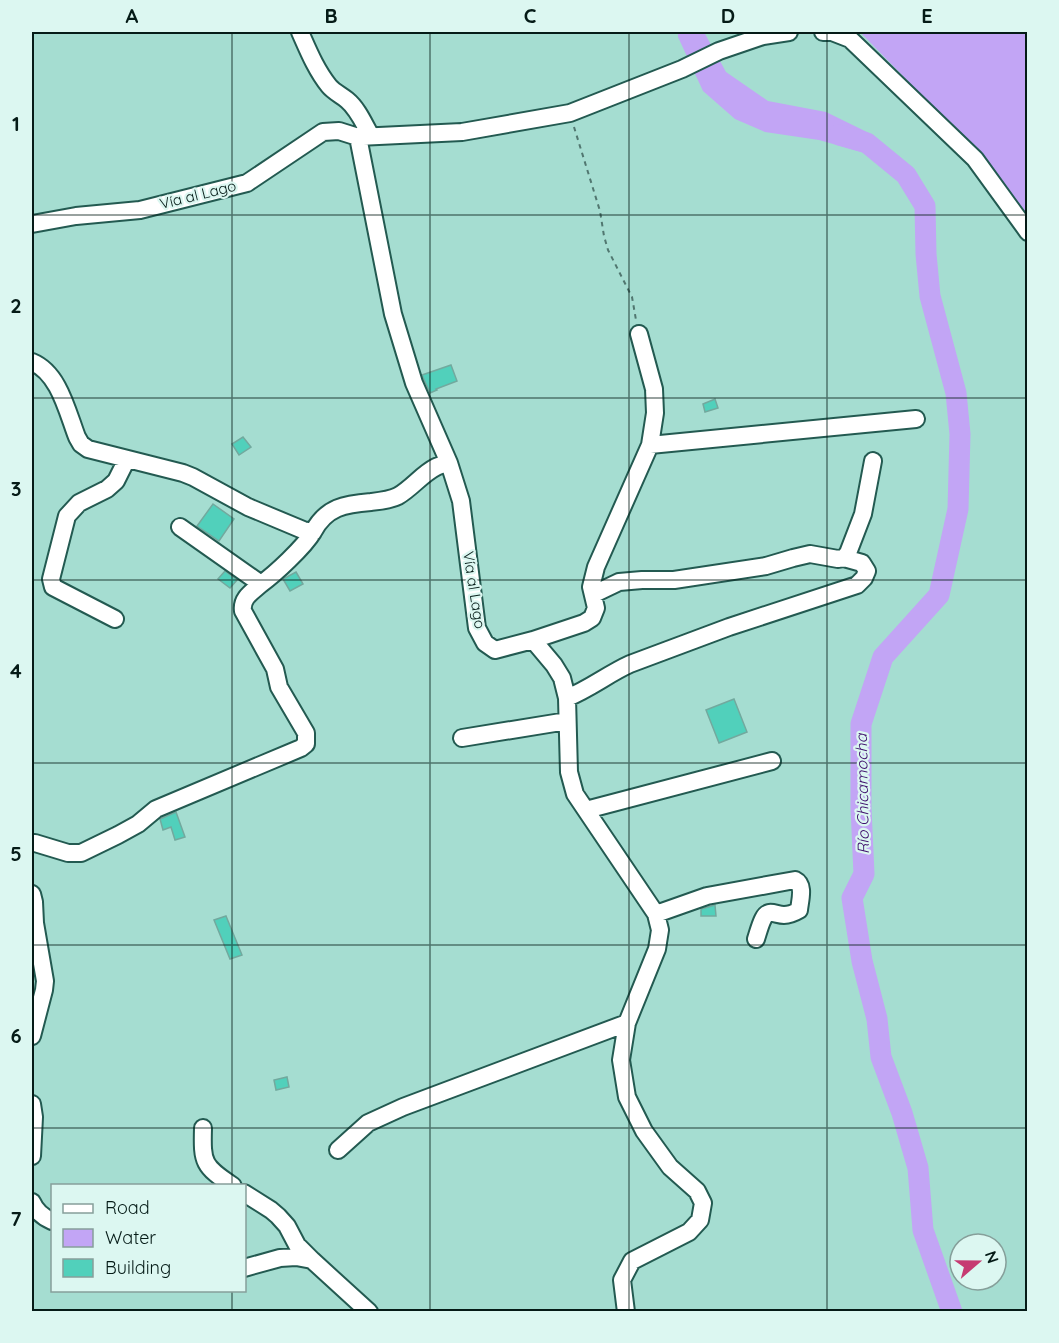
<svg xmlns="http://www.w3.org/2000/svg" width="1059" height="1343" font-family="Quicksand,sans-serif">
<style>
.water{fill:#c2a5f5}
.lines{fill:none;stroke-linecap:round;stroke-linejoin:round}
.river{stroke:#c2a5f5;stroke-width:21}
.building{fill:#51d0bb;stroke:#72a99e;stroke-width:1.5}
.minor-casing{stroke:#235a51;stroke-width:20}
.path{stroke:#517770;stroke-width:2;stroke-dasharray:4.5 4.5;stroke-linecap:butt}
.minor{stroke:#fff;stroke-width:16}
.grid{fill:none;stroke:#051b17;stroke-width:1.5;stroke-opacity:0.55}
.labels{text-anchor:middle;stroke-width:4.5;stroke-linejoin:round;paint-order:stroke}
.street-label{font-size:15px;fill:#051b17;stroke:#dcf7f1}
.water-label{font-size:16px;font-style:italic;fill:#3e0e6c;stroke:#dcf7f1}
.neatline{fill:none;stroke:#051b17;stroke-width:2}
.grid-label{font-size:20px;text-anchor:middle;font-weight:bold;fill:#051b17}
</style>
<rect width="100%" height="100%" fill="#a5ddd1"/>
<path class="water" d="M678 32H704L726 72 768 101 826 112 869 133 865 153 819 140 765 132 735 119 703 91 678 37Z
M860 32H1027V215L982 157Z"/>
<g class="lines">
<path class="river" d="M839 135 867 143 906 175 925 206 926 254 930 296 956 393 960 434 958 509 939 595 883 657 861 724V808L864 874 852 898 862 961 877 1019 881 1057 902 1113 918 1168 923 1230 952 1312"/>
</g>
<path class="building" d="M451 365 457 381 436 389 437 390 430 393 422 375Z
M715 399 718 408 705 412 703 404Z
M243 437 251 447 239 455 232 444Z
M213 504 234 519 219 541 197 526Z
M225 571 237 580 230 588 218 579Z
M296 572 303 584 290 591 283 579Z
M734 699 747 732 719 743 706 710Z
M176 812 185 837 175 840 171 827 163 830 160 819Z
M715 905 716 916H701V909Z
M226 916 242 955 230 959 214 920Z
M287 1077 289 1087 276 1090 274 1080Z"/>
<g class="lines">
<g class="minor-casing">
<path id="minor" d="M300 32C308 50 316 70 329 86 334 92 341 95 347 100 358 109 364 124 371 136
M823 32H832L850 39 975 159 1028 232
M358 137 462 132 570 113 682 69 719 51 763 36 789 32
M32 224 76 216 140 210 247 183 323 132 339 131 358 137 393 314 414 383 449 463 461 501 477 628 485 643 495 650 533 640 554 665 562 678 567 698 569 772 575 794 656 914 660 930 657 949 627 1023 621 1060 627 1097 644 1131 670 1167 697 1191 703 1203 700 1220 689 1232 632 1261 622 1280 626 1312
M32 362C59 373 67 411 77 437L81 444 88 449 183 473 193 477 248 507 303 530 313 532C326 507 345 504 371 502 380 501 390 500 398 496 412 488 422 474 436 467 440 465 445 464 449 463
M650 445 916 419
M180 527 261 584C275 574 304 547 313 532
M594 594 619 582 642 580H674L766 566 793 558 810 554 838 559 844 558 848 553 863 514 873 461
M115 619 53 587 51 579 67 516 79 503 107 489 116 481 127 459
M533 640 584 623 592 618 596 608 591 587 596 567 650 445 655 413 654 389 639 334
M567 698C591 688 608 674 630 664L729 627 857 585 864 578 867 571 862 563 844 558
M462 738 567 721
M586 810 772 761
M32 843H35L68 853H81L118 835 138 824 156 809 301 748 306 744V733L279 687 275 669 243 611C241 598 252 592 261 584
M32 894 34 902 35 923 45 981 44 990 32 1036
M656 914 707 896 795 880C805 885 800 900 799 910 794 913 790 915 784 915 775 915 768 908 763 919 760 925 758 933 756 939
M32 1104 34 1117 32 1156
M203 1128C202 1163 203 1166 233 1186
M338 1150 368 1123 403 1107 627 1023
M244 1193 271 1210 278 1216 287 1226 297 1245 312 1260
M32 1202C36 1212 43 1217 52 1221
M244 1268 280 1258 296 1257 312 1260 369 1312"/>
</g>
<path class="path" d="M574 127 600 211 604 236 608 250 632 297 636 320"/>
<use href="#minor" class="minor"/>
</g>
<path class="grid" d="M232 32V1186M430 32V1312M629 32V1312M827 32V1312M32 215H1028M32 398H1028M32 580H1028M32 763H1028M32 945H1028M32 1128H1028M232 1290V1312"/>
<g class="labels">
<g class="street-label">
<text transform="translate(198 195) rotate(-14)" y="5">Vía al Lago</text>
<text transform="translate(474 590) rotate(81)" y="5">Vía al Lago</text>
</g>
<g class="water-label">
<text transform="translate(862 794) rotate(-91)" y="6">Río Chicamocha</text>
</g>
</g>
<rect width="1059" height="1343" fill="none" stroke="#dcf7f1" stroke-width="66"/>
<rect x="51" y="1184" width="195" height="108" fill="#dcf7f1" stroke="#869f9a" stroke-width="1.5"/>
<rect x="63" y="1204" width="30" height="9" fill="#ffffff" stroke="#869f9a" stroke-width="1.5"/>
<text x="105" y="1214" font-size="18" fill="#051b17">Road</text>
<rect x="63" y="1229" width="30" height="18" fill="#c2a5f5" stroke="#869f9a" stroke-width="1.5"/>
<text x="105" y="1244" font-size="18" fill="#051b17">Water</text>
<rect x="63" y="1259" width="30" height="18" fill="#51d0bb" stroke="#869f9a" stroke-width="1.5"/>
<text x="105" y="1274" font-size="18" fill="#051b17">Building</text>
<g transform="translate(978 1262) rotate(70)"><circle r="28" fill="#dcf7f1" stroke="#869f9a" stroke-width="1.5"/>
<path d="M0-4.5L10 22L0 15L-10 22Z" fill="#c63b72"/>
<text y="-9" font-size="16" font-weight="bold" text-anchor="middle" fill="#051b17">N</text>
</g>
<rect x="33" y="33" width="993" height="1277" class="neatline"/>
<g class="grid-label">
<text x="132" y="23">A</text>
<text x="331" y="23">B</text>
<text x="530" y="23">C</text>
<text x="728" y="23">D</text>
<text x="927" y="23">E</text>
<text x="16" y="131">1</text>
<text x="16" y="313">2</text>
<text x="16" y="496">3</text>
<text x="16" y="678">4</text>
<text x="16" y="861">5</text>
<text x="16" y="1043">6</text>
<text x="16" y="1226">7</text>
</g>
</svg>
